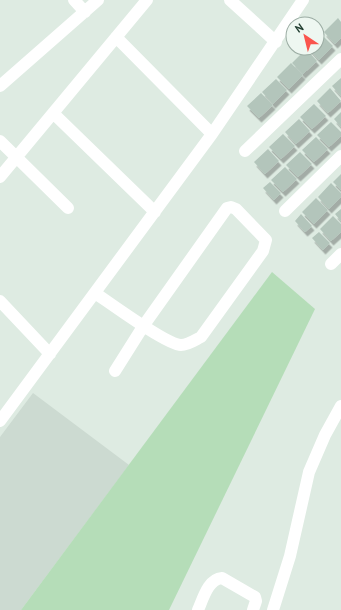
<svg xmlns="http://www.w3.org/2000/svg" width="341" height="610" font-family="'PT Sans',sans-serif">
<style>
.built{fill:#ccdad1}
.green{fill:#b5ddb8}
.building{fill:#b3c5bb;filter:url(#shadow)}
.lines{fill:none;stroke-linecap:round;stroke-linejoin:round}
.minor{stroke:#fff;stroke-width:12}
</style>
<defs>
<filter id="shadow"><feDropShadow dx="2.5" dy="4.5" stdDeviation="0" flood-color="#0004"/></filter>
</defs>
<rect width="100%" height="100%" fill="#deebe2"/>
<path class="built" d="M33 393 129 465 21 610H0V437Z"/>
<path class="green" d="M272 272 315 309 169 610H21Z"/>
<path class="building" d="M338 18 341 22V38L335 44 324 32Z
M321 34 333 46 319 60 308 48H317V38Z
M306 49 317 61 303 74 292 63Z
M291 63 303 75 289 89 277 77Z
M341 78V96L332 86Z
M276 79 287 90 273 104 262 92Z
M330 88 341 101 328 113 317 101Z
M261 93 273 105 259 118 247 106Z
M314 104 326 116 312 129 300 117Z
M341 112V127L334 119Z
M299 119 310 131 296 144 285 132Z
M331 122 341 132V136L329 147 317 135Z
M283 134 295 146 281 159 269 147Z
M316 137 328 149 314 162 302 150Z
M268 149 279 161 265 174 254 162Z
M300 152 312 164 298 177 286 165Z
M285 167 297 179 283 192 271 180Z
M341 174V190L333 182Z
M270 182 281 193 274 200 263 188Z
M331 183 341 193V197L329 209 318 197Z
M316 198 328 210 314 224 302 212Z
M341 209V221L335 214Z
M301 214 312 226 305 232 295 221Z
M333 216 341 224V232L331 241 320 229Z
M319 232 330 243 323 250 312 238Z"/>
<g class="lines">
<path class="minor" d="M74 0 85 12
M230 0 276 42
M116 37 212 134
M0 86 98 0
M53 113 155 212
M0 141 68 208
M245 151 341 59
M0 177 147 0
M285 211 341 156
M331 264 341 254
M95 293C110 303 167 345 181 345 188 345 195 340 201 337L263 251 266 240 236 209 231 207 227 208 144 325 115 371
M0 301 50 354
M0 421 212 134 303 0
M198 610C203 599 208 579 222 578L255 597 256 601 253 610
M273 610 290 556 309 472 325 435 341 406"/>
</g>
<g transform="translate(305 36) rotate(325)"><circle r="19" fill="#eef7f1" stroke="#9baca3"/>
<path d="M0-3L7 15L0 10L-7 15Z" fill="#fa544d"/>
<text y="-6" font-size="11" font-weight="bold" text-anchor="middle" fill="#1e3b2d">N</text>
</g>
</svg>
